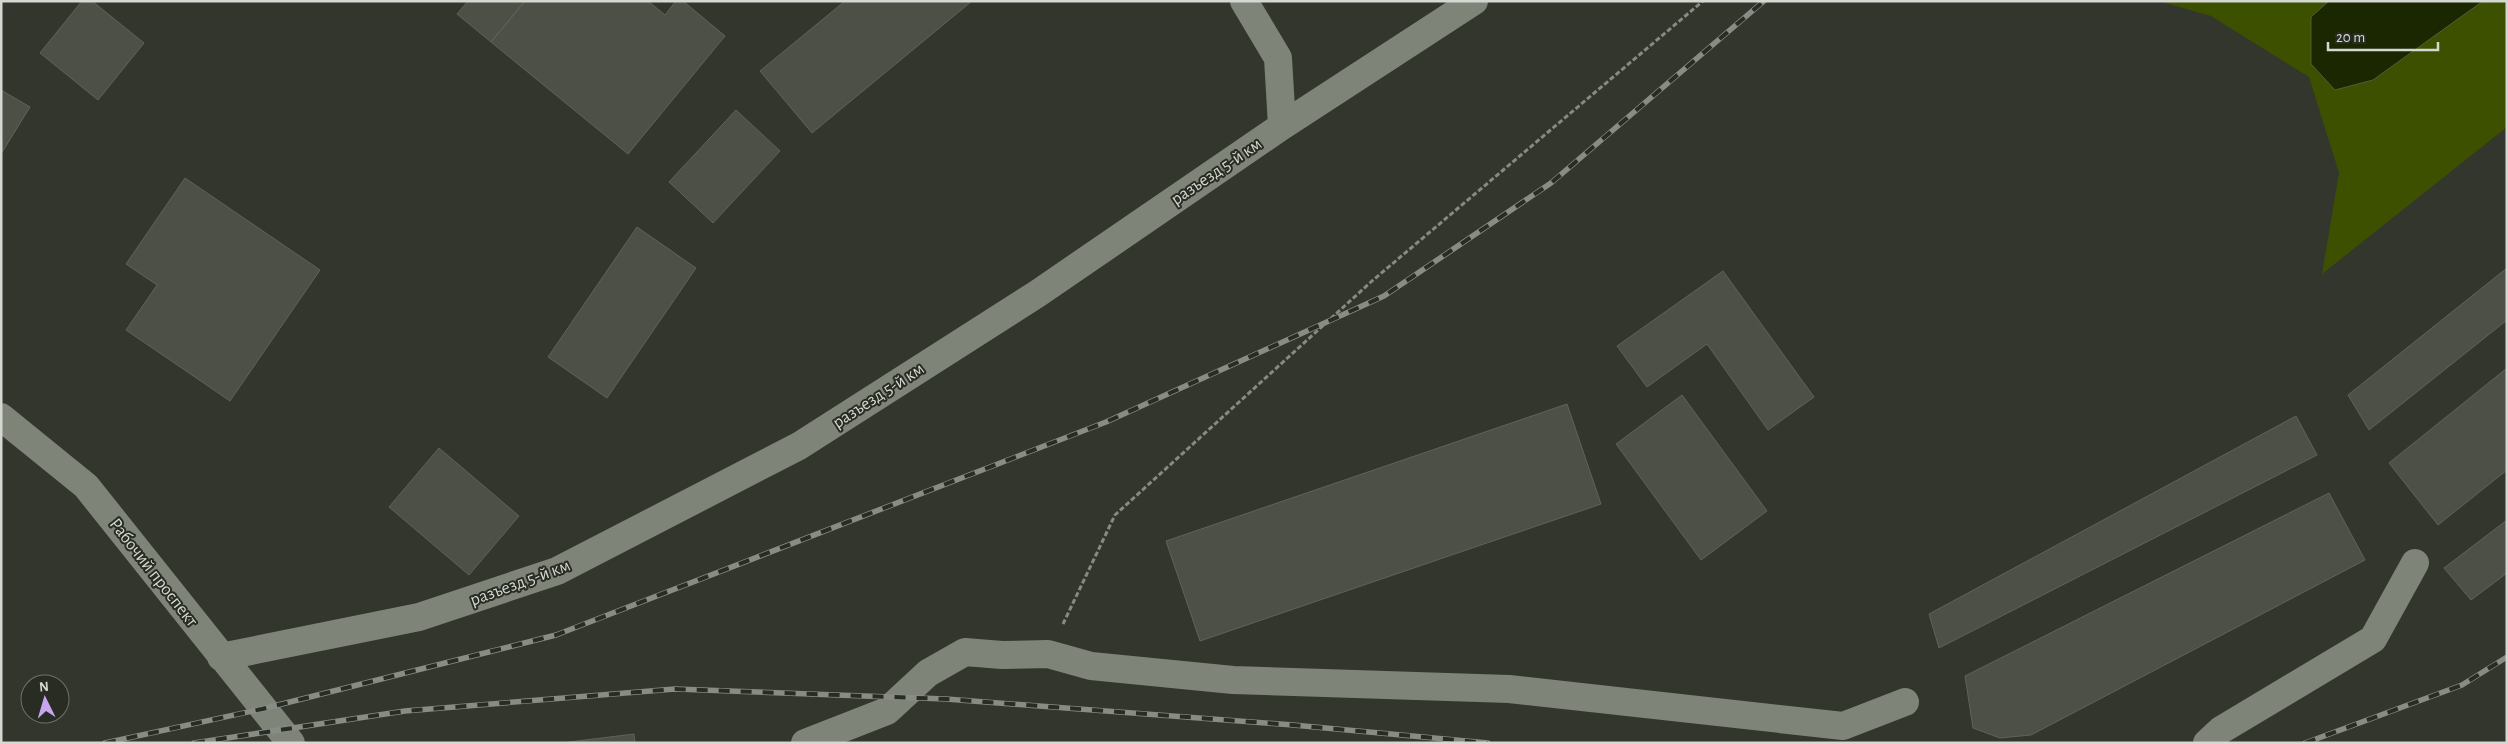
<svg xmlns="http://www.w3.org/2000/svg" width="2508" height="744" font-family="'Alegreya Sans',sans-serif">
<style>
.green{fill:#3c5000}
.water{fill:#1b2700;stroke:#535c3f}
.building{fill:#4c5046;stroke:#5f6359}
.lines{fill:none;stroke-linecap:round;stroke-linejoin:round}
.path{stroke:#878a83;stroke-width:3;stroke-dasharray:5 2.5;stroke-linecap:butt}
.minor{stroke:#7f8479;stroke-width:28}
.rail-casing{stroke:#898c84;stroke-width:5.5}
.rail{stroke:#292c23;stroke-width:4;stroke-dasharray:11;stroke-linecap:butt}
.labels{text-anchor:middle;stroke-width:4;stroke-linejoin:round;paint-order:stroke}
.street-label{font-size:18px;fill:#d5d8d2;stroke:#292c23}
</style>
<rect width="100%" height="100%" fill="#33362d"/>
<path class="green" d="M2159 1H2507V127L2322 274 2339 173 2309 77 2211 16Z"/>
<path class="water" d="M2329 1H2483L2373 80 2335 90 2311 64V17Z"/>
<path class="building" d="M82 1H92L144 43 98 100 40 53Z
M468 1H525L491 42 457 14Z
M525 1H648L665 15 676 1H683L725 36 628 154 491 42Z
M845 1H972L812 133 760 71Z
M1 90 30 107 1 154Z
M736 110 780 151 713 223 669 182Z
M185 178 320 270 230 401 126 330 157 285 126 264Z
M637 227 696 268 607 398 548 357Z
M2507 268V320L2369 430 2348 395Z
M1723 271 1814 397 1768 430 1707 344 1647 387 1617 346Z
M2507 368V470L2438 525 2389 463Z
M1682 395 1767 511 1701 560 1616 444Z
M1567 404 1601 504 1200 641 1166 541Z
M2296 416 2317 455 1939 648 1929 614Z
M439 448 519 516 469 575 389 507Z
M2329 493 2365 560 2031 735 2000 738 1973 728 1965 676Z
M2507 520V573L2471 600 2444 568Z
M634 734 635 743H561Z"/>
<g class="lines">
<path class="path" d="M1063 624 1115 515 1372 281 1703 1"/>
<path class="minor" d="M1244 1 1278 58 1282 126
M1 417 86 486 291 743
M221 657 419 617 557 571 799 446 1037 294 1282 126 1474 1
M805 743 887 711 928 673 965 652 1002 655 1048 654 1091 666 1233 680 1509 689 1843 726 1905 702
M2207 743 2221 730 2373 639 2415 563"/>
<g class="rail-casing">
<path id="rail" d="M105 743 262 709 556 635 1106 422 1384 296 1551 183 1764 1
M194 743 405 711 675 689 946 699 1293 725 1488 743
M2305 743 2462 685 2507 657"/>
</g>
<use href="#rail" class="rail"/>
</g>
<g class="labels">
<g class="street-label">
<text transform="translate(1216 171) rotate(-34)" y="6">разъезд 5-й км</text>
<text transform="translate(878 395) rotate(-33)" y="6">разъезд 5-й км</text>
<text transform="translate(154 572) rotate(52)" y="6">Рабочий проспект</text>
<text transform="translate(520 582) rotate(-20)" y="6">разъезд 5-й км</text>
</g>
</g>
<rect width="2508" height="744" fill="none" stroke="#d5d8d2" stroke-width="5"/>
<g transform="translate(45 699) rotate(355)"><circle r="24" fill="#292c23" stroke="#6e7169"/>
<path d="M0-4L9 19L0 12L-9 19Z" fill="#c7a6ef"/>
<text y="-8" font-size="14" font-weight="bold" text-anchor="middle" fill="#d5d8d2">N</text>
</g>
<path d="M2328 42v8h110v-8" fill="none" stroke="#d5d8d2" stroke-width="2.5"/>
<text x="2336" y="42" font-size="15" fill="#d5d8d2" stroke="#292c23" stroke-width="4" paint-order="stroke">20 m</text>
</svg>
